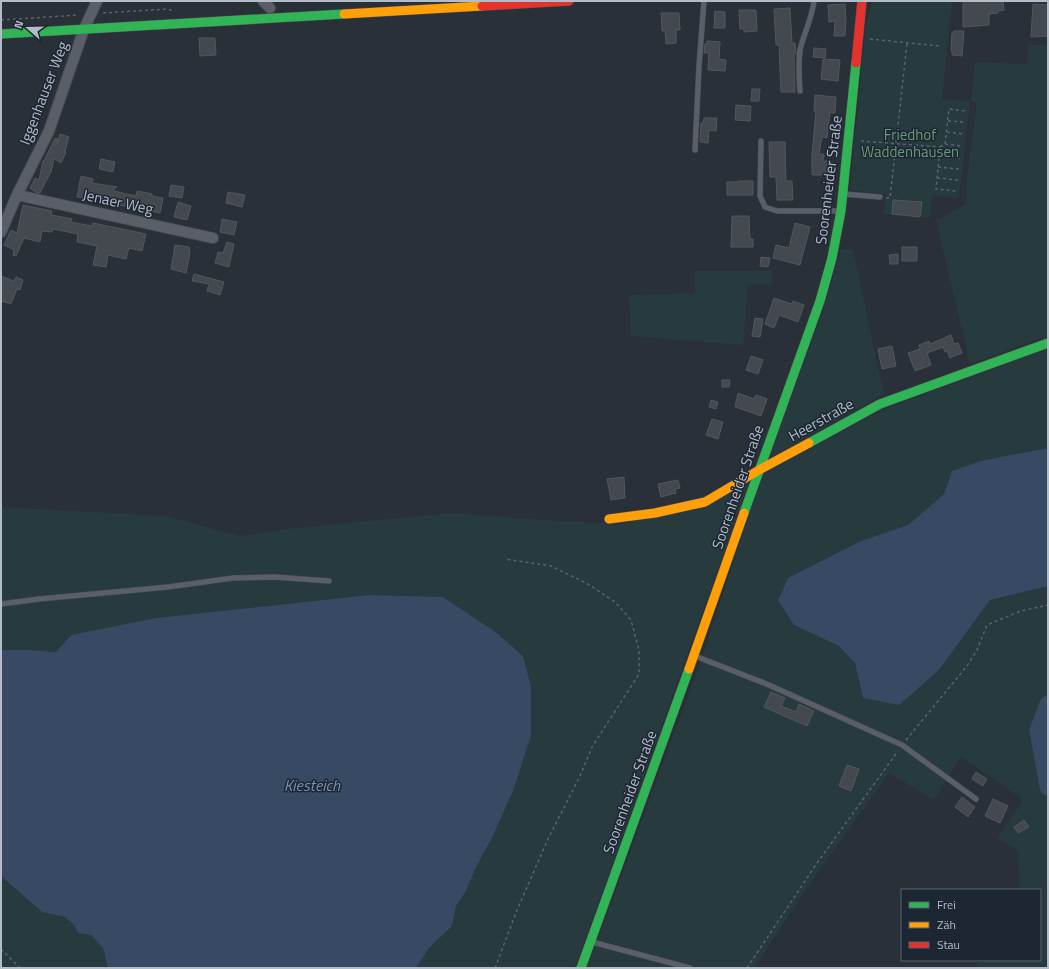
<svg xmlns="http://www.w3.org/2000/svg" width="1049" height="969" font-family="'Titillium Web',sans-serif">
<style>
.green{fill:#273a3e}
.water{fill:#384963}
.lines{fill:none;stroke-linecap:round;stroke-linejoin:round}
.river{stroke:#384963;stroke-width:17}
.building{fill:#444950;stroke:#52575f}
.lane-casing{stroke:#484c53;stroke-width:6}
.street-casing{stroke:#484c53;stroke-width:12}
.fast-casing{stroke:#484c53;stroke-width:10}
.slow-casing{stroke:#484c53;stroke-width:10}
.jam-casing{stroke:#484c53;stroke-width:10}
.path{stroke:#5d636a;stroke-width:1.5;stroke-dasharray:3 3;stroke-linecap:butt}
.lane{stroke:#5a5e66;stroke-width:5}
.street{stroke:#5a5e66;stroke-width:10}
.fast{stroke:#30b455;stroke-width:9}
.slow{stroke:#ff9f0a;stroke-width:9}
.jam{stroke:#e5322d;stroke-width:9}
.labels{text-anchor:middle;stroke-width:3;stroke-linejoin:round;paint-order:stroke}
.street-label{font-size:15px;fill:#b4bcc9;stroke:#1d2633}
.park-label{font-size:15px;fill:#6b9a76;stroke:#1d2633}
.water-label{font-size:16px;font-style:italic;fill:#7c92b1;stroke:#1d2633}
</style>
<rect width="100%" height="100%" fill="#2a3038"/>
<path class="green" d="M873 1H952L942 99 970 101 959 198 932 196 930 218 884 214 886 194 850 190 866 24Z
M1028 45H1048V336L970 364 936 221 967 203V176L977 102H971L975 62 1027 64Z
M853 249 884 394 769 458 825 305 841 250Z
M695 271H772V284L748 285 743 345 631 336 629 295 695 293Z
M1048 349V448L952 471 944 494 908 525 861 541 794 625 839 646 855 663 863 698 939 670 990 600 1048 586V968H975L979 960H1040V890H1019L1018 851 997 838 1022 802 1021 798 961 757 934 800 889 773 809 885 754 968H587L701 661 762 475 884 409Z
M750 480 575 968H416L429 948 452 926 456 906 466 891 476 867 491 840 513 791 531 736 523 656 497 633 443 597 369 595 156 618 71 635 56 652 29 650H1V507L167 516 239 536 295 528 452 513 560 521 623 524Z
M1 876 42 912 65 917 74 925 78 933 91 935 103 948 108 968H1Z"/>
<path class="water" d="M1048 448V586L990 600 939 670 899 705 863 698 855 663 839 646 794 625 778 600 788 578 861 541 908 525 944 494 952 471 981 461Z
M369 595 443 597 497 633 523 656 531 687V736L513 791 491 840 476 867 466 891 456 906 452 926 429 948 416 968H108L103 948 91 935 78 933 74 925 65 917 42 912 1 876V650H29L56 652 71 635 156 618Z"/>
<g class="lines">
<path class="river" d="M1048 704 1038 730 1048 787"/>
</g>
<path class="building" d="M963 1H1003L1004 10 998 11V13L989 14V25L963 27Z
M845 4 846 21 845 36H834L835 21 829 22 828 5Z
M1033 4 1048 5V36L1031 37Z
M790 8 792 43H795L796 54 794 55 795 92H781L779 45H776L774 9Z
M739 10H756L757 31 744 32V29H740Z
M715 11 725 12V28H714Z
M661 13H679L680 30H676V43L666 44 665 31H662Z
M954 31H964L962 56 952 55V51L951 50 952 33H953Z
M199 38H215L216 55 200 56Z
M707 41 720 42 719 59 726 60 725 71 708 70 709 53H704L705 44H707Z
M814 48 826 49 825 58 813 57Z
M823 59 840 60 838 81 821 79Z
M752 89H760L759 101H751Z
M815 95 836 97 835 113 830 112 827 138 822 137 819 154H824L823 161H832V173H822V175H812V154L816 111H814Z
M736 105 751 106 750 121 735 120Z
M704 118H717L716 131 709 130 708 143 700 142 701 123H703Z
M60 134 69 137 65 151 66 152 61 163 54 159 51 172 40 193H37L30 188 35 178 39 180 43 161H44L55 138 58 139 57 144Z
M769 142H785L786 181H792L793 200H777L776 177H770Z
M101 159 115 162 113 172 99 169Z
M81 176 93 179 92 183 117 187 114 189V191L136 196 137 191 152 194V196L163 198 160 213 99 201 101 194 89 199 77 197Z
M738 181H753V195H727V182H738Z
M171 185 184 187 182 198 169 196Z
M228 192 245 195 242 207 226 203Z
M893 200 922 202 920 217 892 214Z
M178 202 191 206 187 220 174 217Z
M23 205 52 211 51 215 72 219 71 222 92 226 93 223 146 234 142 251 129 248 126 259 108 255 106 267 93 265 97 246 77 242 78 234 53 229 52 232 42 231 40 242 24 238 16 256 13 255 14 250 4 245 11 230 17 233Z
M732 216H749L750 239H753V247H731Z
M222 219 237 222 234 235 220 232Z
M795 223 810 227 800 265 773 258 776 245 789 248Z
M227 242 234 244 229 267 215 263 218 252 223 253Z
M175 245 189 247 190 253 186 273 171 269Z
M902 247H917V261H902Z
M898 254V264H890L889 255Z
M761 257 770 258 768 267 760 266Z
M194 274 224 282 220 295 207 291 209 284 192 281Z
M1 276 14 281 16 277 23 280 20 290 17 289 11 304 1 301Z
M774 298 792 304 793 301 804 305 798 322 779 315 774 328 765 324Z
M755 318 763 319 760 337 752 336Z
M951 335 954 344 958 343 962 353 950 358 947 351 945 352 943 347 927 353 931 365 915 371 908 353 920 349 919 345 929 341 930 344Z
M892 346 896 366 882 369 878 349Z
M751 356 763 360 758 374 746 370Z
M722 380H730L729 387H722Z
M738 393 754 399 756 395 767 399 761 416 735 407Z
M711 400 718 402 716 409 709 407Z
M712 419 723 422 718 439 706 435Z
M624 477 625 498 611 500 607 479Z
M678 480 680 488 675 489 676 493 661 497 658 484Z
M771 692 785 698 781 706 796 712 799 704 814 711 807 726 764 707Z
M847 765 859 769 851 791 839 786Z
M976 772 987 779 983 786 972 779Z
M962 797 975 807 968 817 955 807Z
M993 799 1008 806 1000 823 985 816Z
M1024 820 1029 827 1018 833 1014 827Z"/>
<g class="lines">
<g class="lane-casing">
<path id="lane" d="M800 91C799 77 798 64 800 50 804 33 812 18 814 1
M761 141 760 196 765 207 777 211H840
M695 150 699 66 704 1
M844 194 880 197
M1 604 39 599 168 587 233 578 275 577 329 581
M695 656 769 685 902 745 976 799
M592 942 690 968"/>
</g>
<g class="street-casing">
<path id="street" d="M263 1 270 8
M17 195 213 238
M1 232 17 195 49 131 84 29 97 1"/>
</g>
<g class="fast-casing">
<path id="fast" d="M1 34 344 14
M809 443 880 404 1048 343
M744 513 820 301 832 258 841 211 856 63
M581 968 689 669"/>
</g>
<g class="slow-casing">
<path id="slow" d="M344 14 482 6
M609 519 655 513 705 502 759 470 809 443
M689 669 744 513"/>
</g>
<g class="jam-casing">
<path id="jam" d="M482 6 569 1
M856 63 862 1"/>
</g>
<path class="path" d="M103 13 168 9 173 11
M1 20 79 15
M870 39 940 46
M948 121 964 122
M947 132 963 134
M861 141 940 147 936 189 956 191
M945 144 949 109 966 111
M940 147 945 144 962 146
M939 156 961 158
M938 167 959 169
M937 178 958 180
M886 198H890L907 43
M906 740 967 666 977 650 987 625 1021 611 1048 605
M1 949 20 968
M495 968 517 910 548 839 580 776 592 747 639 674V650L631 620 615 602 588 584 551 566 505 559
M747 968 817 863 898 751"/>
<use href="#lane" class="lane"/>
<use href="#street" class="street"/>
<use href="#fast" class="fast"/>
<use href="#slow" class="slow"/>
<use href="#jam" class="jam"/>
</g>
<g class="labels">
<g class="street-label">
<text transform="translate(44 93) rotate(-69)" y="5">Iggenhauser Weg</text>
<text transform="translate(829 180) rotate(-83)" y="5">Soorenheider Straße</text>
<text transform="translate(118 202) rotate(12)" y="5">Jenaer Weg</text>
<text transform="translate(821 420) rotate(-29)" y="5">Heerstraße</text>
<text transform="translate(738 487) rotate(-71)" y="5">Soorenheider Straße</text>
<text transform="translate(630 792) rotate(-70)" y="5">Soorenheider Straße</text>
</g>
<g class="park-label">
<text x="910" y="140">Friedhof<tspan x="910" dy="17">Waddenhausen</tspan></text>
</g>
<g class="water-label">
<text x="312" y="791">Kiesteich</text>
</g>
</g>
<rect width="1049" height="969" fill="none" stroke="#b4bcc9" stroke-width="4"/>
<rect x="901" y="889" width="140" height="72" fill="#1d2633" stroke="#59626f"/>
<rect x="909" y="902" width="20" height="6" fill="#30b455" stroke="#59626f"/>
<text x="937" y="909" font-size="12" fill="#b4bcc9">Frei</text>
<rect x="909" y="922" width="20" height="6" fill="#ff9f0a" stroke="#59626f"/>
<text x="937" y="929" font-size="12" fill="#b4bcc9">Zäh</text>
<rect x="909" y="942" width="20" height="6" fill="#e5322d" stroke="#59626f"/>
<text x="937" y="949" font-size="12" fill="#b4bcc9">Stau</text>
<g transform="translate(28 28) rotate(290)" stroke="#1d2633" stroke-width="3" paint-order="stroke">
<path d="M0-3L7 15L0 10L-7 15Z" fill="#b4bcc9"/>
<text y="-6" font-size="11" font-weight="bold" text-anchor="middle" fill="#b4bcc9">N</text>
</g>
</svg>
